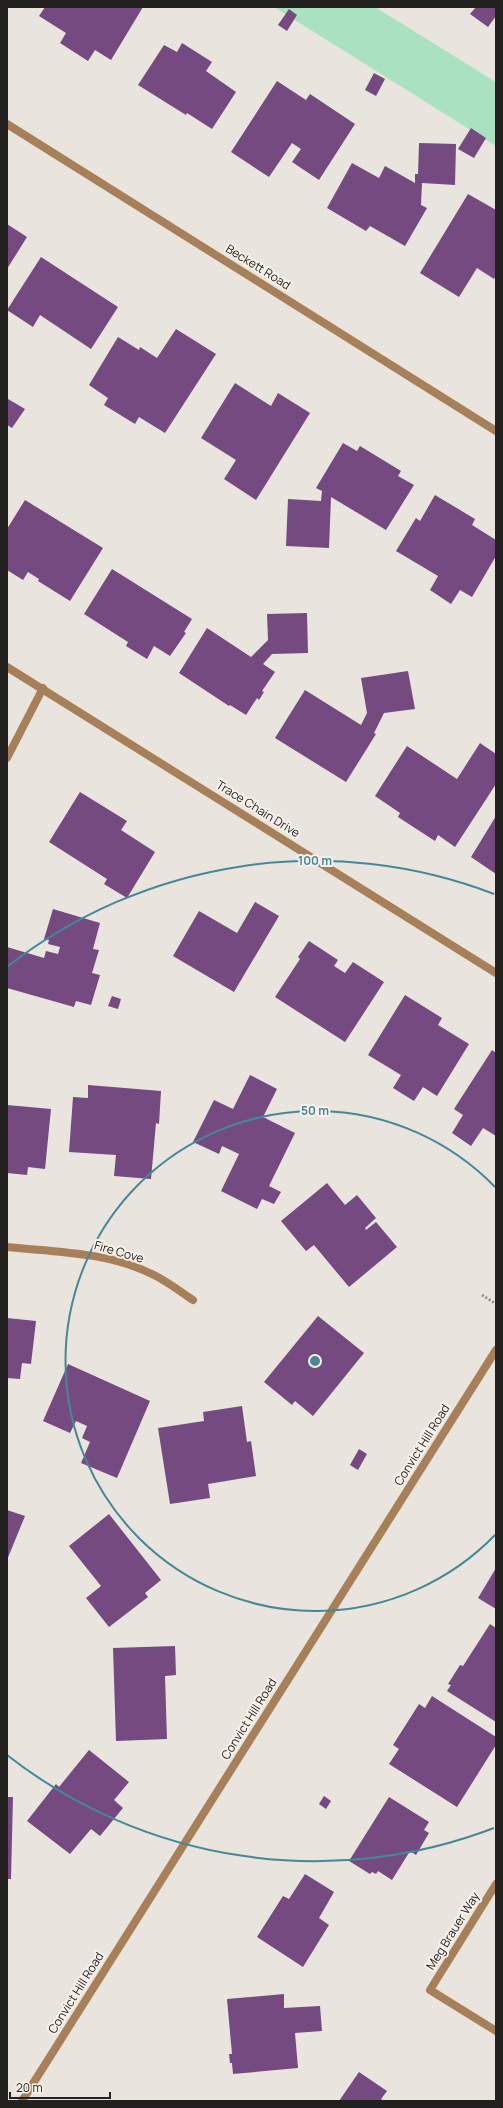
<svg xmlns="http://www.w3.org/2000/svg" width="503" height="2108" font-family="Manrope,sans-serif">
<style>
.green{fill:#aae2c1}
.building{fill:#744a81}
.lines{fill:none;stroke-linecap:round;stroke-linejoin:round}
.path{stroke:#8b8783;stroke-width:2.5;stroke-dasharray:2 2;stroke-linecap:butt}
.minor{stroke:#a78059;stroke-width:8}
.tertiary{stroke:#a78059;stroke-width:8}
.ring{fill:none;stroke:#46879a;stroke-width:2}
.labels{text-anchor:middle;stroke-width:4;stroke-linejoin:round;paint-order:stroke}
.street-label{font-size:12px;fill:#23211f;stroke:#f7f1ea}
.centre{fill:#46879a;stroke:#f7f1ea;stroke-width:2}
.ring-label{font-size:12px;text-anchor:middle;font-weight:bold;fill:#46879a;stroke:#f7f1ea;stroke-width:4;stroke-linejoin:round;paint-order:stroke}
</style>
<rect width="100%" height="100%" fill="#e9e4dd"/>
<path class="green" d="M274 7H375L496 82V146Z"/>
<path class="building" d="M45 7H143L111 60 95 50 88 61 60 43 66 33 39 16Z
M476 7H496V16L488 27 470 14Z
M289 9 297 15 287 31 278 25Z
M182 43 212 62 206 71 236 92 212 129 187 113 186 115 138 85 164 45 177 52Z
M374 73 385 79 376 96 365 90Z
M277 81 306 100 310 94 355 124 319 180 292 162 301 149 292 143 269 177 231 152Z
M471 128 486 138 474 158 458 149Z
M419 143 456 144 455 185 422 183 421 205 427 208 405 246 370 226 366 231 327 208 352 163 379 178 385 166 415 183V174H418Z
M468 194 496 210V276L494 279 477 268 459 297 420 273Z
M7 224 27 237 7 269Z
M41 257 118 307 91 349 40 315 33 327 7 310Z
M176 329 216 354 165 433 139 417 135 424 104 405 108 398 89 385 118 337 139 350 140 347 157 358Z
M235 383 271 406 278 393 310 413 256 500 224 479 236 460 201 438Z
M8 399 25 409 12 428 7 425Z
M343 443 357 451 360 446 401 471 398 476 414 485 386 530 331 497 329 548 286 546 288 499 321 501 322 491 316 488Z
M435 495 475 519 472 525 496 540V556L472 597 460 590 451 604 430 590 438 576 396 551 416 518 420 521Z
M25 500 103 548 70 601 38 581 39 579 28 572 23 580 7 570V529Z
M112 569 192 619 184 632 186 633 170 656 154 646 147 659 126 646 128 642 84 614Z
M307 613 308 653 272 654 263 664 275 672 262 691 264 692 259 700 257 698 246 715 230 705 229 706 179 673 207 628 251 657 268 640 267 614Z
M408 671 415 709 384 713 374 733 376 734 346 782 275 738 305 690 361 725 367 713 361 678Z
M480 743 496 754V784L455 847 438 835 435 841 398 817 400 813 375 796 407 746 457 779Z
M80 792 127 821 121 830 155 852 127 898 104 884 107 879 49 842Z
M496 816V874L471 857Z
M255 902 279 916 234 992 173 956 199 911 237 933Z
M53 909 100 923 93 949 99 950 92 973 100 975 91 1005 76 1001 74 1007 7 988V947L44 958 46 951 58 954 60 947 48 944 49 940 44 939Z
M309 941 338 960 334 966 345 973 353 962 384 982 345 1042 275 997 300 959 298 957Z
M405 995 442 1018 438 1025 469 1044 437 1096 423 1087 414 1101 393 1088 401 1075 368 1055Z
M112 996 121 999 118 1009 108 1006Z
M492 1050 496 1053V1136L483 1128 471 1146 452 1133 463 1115 454 1109Z
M250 1075 277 1089 263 1117 295 1133 269 1186 281 1192 274 1204 262 1199 257 1209 221 1191 239 1154 222 1146 219 1154 193 1142 214 1100 233 1109Z
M88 1085 161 1091 159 1124 156 1123 151 1179 114 1176 116 1155 69 1152 73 1097 88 1098Z
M7 1105 51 1109 45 1169 28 1167 27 1175 7 1173Z
M327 1183 345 1205 357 1195 376 1218 365 1228 366 1230 376 1222 397 1247 349 1287 314 1245 306 1251 281 1221Z
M318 1316 364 1353 313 1416 295 1401 292 1405 264 1382Z
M7 1318 36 1321 31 1364 22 1363 20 1379 7 1378Z
M68 1364 150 1401 117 1478 81 1463 90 1442 82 1438 87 1426 76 1421 70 1433 43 1421Z
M242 1406 247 1442 251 1441 256 1476 208 1484 210 1498 170 1504 158 1428 204 1421 203 1412Z
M359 1449 367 1454 358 1470 350 1465Z
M7 1510 25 1516 7 1560Z
M109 1514 161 1580 145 1593 148 1597 109 1627 86 1598 101 1586 69 1546Z
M496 1568V1609L478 1598Z
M490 1624 496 1628V1722L447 1691 451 1685 448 1684 460 1665 463 1666Z
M175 1646 176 1675 165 1676 167 1739 116 1741 113 1648Z
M432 1696 496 1737V1745L457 1807 389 1764 399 1749 393 1745 419 1704 425 1708Z
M89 1750 129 1782 114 1800 123 1808 100 1836 91 1829 70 1854 27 1821 56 1784 59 1787Z
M324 1796 331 1801 326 1809 319 1804Z
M7 1797H13L11 1879H7Z
M389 1797 429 1822 424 1830 429 1833 416 1855 410 1851 392 1880 378 1871 376 1874 372 1872 370 1874 349 1861Z
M305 1874 334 1892 319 1918 329 1925 303 1967 257 1937 283 1896 289 1899Z
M284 1994V2008L320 2006 322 2031 295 2033 298 2068 233 2074 232 2063H230L229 2054H232L227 1999Z
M359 2072 387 2091 381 2099 384 2101H339Z"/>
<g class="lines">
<path class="path" d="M482 1295 496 1304"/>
<path class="minor" d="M7 667 496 973
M7 758 43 688
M7 1247C56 1252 109 1252 154 1275 168 1282 181 1292 193 1300
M496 1884 430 1990 496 2031"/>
<path class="tertiary" d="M7 124 496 431
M22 2101 496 1350"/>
</g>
<g class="ring">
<path d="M495 1535A250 250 0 1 1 495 1187"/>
<path d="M494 1828A500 500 0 0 1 7 1755M7 967A500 500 0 0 1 494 894"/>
</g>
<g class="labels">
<g class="street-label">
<text transform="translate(258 267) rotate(32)" y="4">Beckett Road</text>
<text transform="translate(258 809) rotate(32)" y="4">Trace Chain Drive</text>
<text transform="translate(119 1252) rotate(16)" y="4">Fire Cove</text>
<text transform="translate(422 1445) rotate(-58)" y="4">Convict Hill Road</text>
<text transform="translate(249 1719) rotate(-58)" y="4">Convict Hill Road</text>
<text transform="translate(453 1931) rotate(-58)" y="4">Meg Brauer Way</text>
<text transform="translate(76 1993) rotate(-58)" y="4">Convict Hill Road</text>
</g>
</g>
<circle cx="315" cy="1361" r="6" class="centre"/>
<g class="ring-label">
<text x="315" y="865">100 m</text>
<text x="315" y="1115">50 m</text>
</g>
<rect width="503" height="2108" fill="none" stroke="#23211f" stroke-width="16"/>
<path d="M10 2092v6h100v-6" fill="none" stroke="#23211f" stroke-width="2"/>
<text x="16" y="2092" font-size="12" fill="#23211f" stroke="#f7f1ea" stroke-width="3" paint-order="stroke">20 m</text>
</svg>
